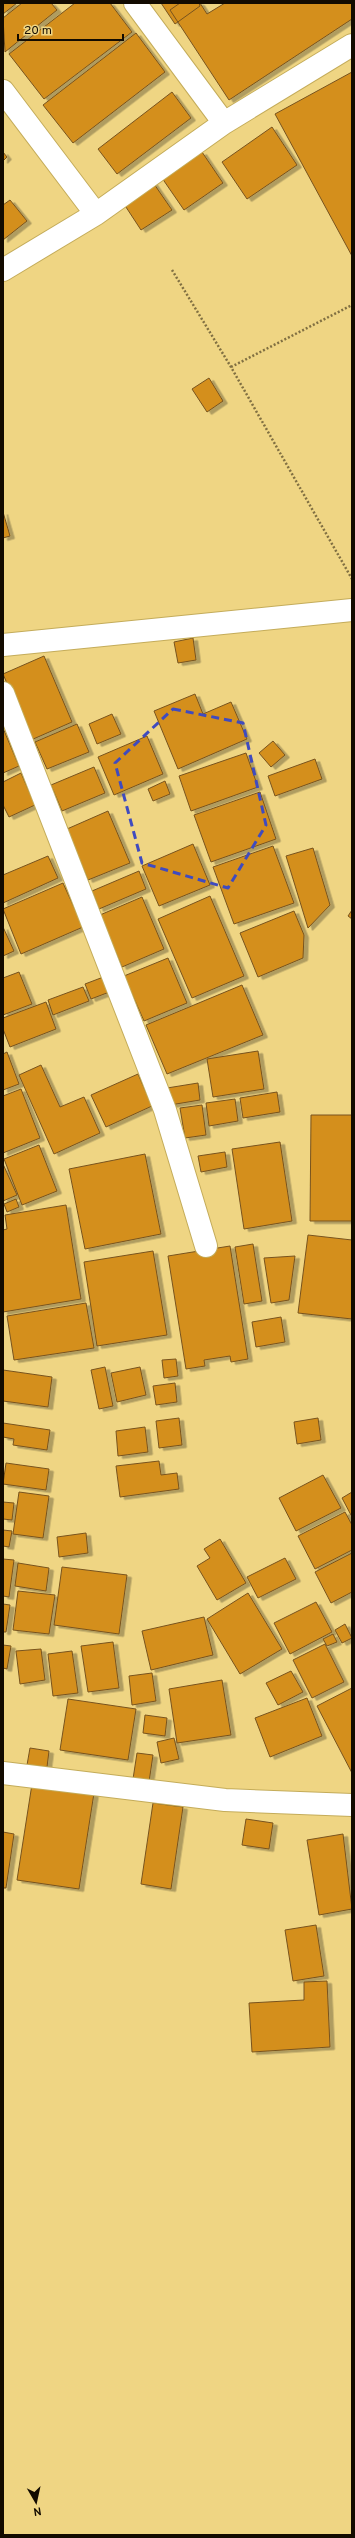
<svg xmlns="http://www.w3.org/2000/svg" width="355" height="2538" font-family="Overpass,sans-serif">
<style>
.building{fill:#d48f1b;stroke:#78531e;filter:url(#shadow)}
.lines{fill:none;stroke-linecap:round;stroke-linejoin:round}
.street-casing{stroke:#c4ac5a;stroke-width:24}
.path{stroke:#817042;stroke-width:2.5;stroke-dasharray:2 2;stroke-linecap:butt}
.street{stroke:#fff;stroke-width:22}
.marked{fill:none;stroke:#3f4bbf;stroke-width:3;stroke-dasharray:8 5;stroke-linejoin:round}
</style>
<defs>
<filter id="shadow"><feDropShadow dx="4.5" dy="2.5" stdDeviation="0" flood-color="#0004"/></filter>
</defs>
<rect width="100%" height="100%" fill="#efd583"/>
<path class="building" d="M3 3H17L3 14Z
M22 3H51L57 10 5 52 3 18Z
M75 3H110L132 32 44 99 9 54Z
M161 3H199L200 6 175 24Z
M180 3H200L207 14 225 3H352V19L229 100 170 10Z
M136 33 165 72 73 143 43 105Z
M352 72V256L275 114Z
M172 92 191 118 117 174 98 149Z
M272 127 297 165 247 199 222 162Z
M3 152 7 157 3 161Z
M202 152 223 183 184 210 162 178Z
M152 181 172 210 141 230 122 201Z
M10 200 27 221 3 240V205Z
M209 378 223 401 207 412 192 389Z
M3 512 10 536 3 538Z
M193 638 196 660 178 663 174 642Z
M44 656 72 722 31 740 3 674Z
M195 694 203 714 231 702 247 739 178 769 154 711Z
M112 714 121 734 97 744 89 724Z
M77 724 89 752 47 769 35 742Z
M3 728 19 766 3 773Z
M147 736 163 774 114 795 98 757Z
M273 741 285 755 271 767 259 753Z
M246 753 258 787 191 811 179 776Z
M315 759 322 779 275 796 268 776Z
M94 767 105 793 62 811 51 785Z
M21 773 35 805 9 817 3 805V782Z
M165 781 170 794 153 801 148 789Z
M260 792 276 839 211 862 194 815Z
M108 811 130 863 88 880 67 829Z
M193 844 210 885 159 906 142 866Z
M273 846 294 903 234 924 213 867Z
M313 848 330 905 308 928 286 856Z
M48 856 58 878 3 903V875Z
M139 871 146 889 99 909 92 891Z
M63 883 83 927 21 954 3 909Z
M210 896 244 976 192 998 158 919Z
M142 897 164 949 122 967 100 915Z
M352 910V919L348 916Z
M294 911 304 935 303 958 258 977 240 933Z
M3 927 14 951 3 956Z
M168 958 187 1003 144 1021 124 976Z
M19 972 32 1004 3 1015V978Z
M106 976 112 991 91 999 85 984Z
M242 985 263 1035 167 1074 146 1025Z
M83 987 89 1001 53 1015 48 1000Z
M46 1002 56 1029 10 1047 3 1029V1018Z
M258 1051 264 1089 213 1097 207 1059Z
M7 1052 19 1084 3 1090V1054Z
M41 1065 60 1107 84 1097 100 1133 54 1154 19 1075Z
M138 1074 152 1106 106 1127 91 1095Z
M198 1083 200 1100 170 1105 167 1088Z
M21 1089 40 1138 3 1153V1096Z
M277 1092 280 1112 243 1118 240 1098Z
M235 1099 238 1121 209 1126 206 1103Z
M202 1105 206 1135 185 1138 180 1108Z
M311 1115H352V1221H310Z
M280 1142 292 1221 244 1229 232 1149Z
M39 1145 57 1191 22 1205 4 1159Z
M225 1152 227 1167 201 1172 198 1156Z
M145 1154 161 1234 85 1249 69 1169Z
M3 1164 17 1195 3 1201Z
M16 1199 19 1207 7 1212 4 1204Z
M66 1205 81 1299 3 1312V1230L7 1229 5 1215Z
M308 1235 352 1240V1319L298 1313Z
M253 1244 262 1301 244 1304 235 1247Z
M230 1246 248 1359 231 1362 230 1356 204 1360 205 1366 186 1369 168 1256Z
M153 1251 167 1335 97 1346 84 1262Z
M295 1256 289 1300 271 1303 264 1258Z
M86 1303 94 1348 14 1360 7 1316Z
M281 1317 285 1342 256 1347 252 1322Z
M176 1359 178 1376 164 1378 162 1360Z
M105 1367 113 1406 99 1409 91 1370Z
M140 1367 146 1395 117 1402 111 1373Z
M3 1370 52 1377 48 1407 3 1401Z
M175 1383 177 1402 156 1405 153 1386Z
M179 1418 182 1445 159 1448 156 1421Z
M318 1418 321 1440 297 1444 294 1422Z
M3 1423 50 1430 47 1450 13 1445 14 1439 3 1437Z
M145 1427 148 1452 118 1456 116 1431Z
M159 1461 161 1475 177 1473 179 1489 120 1497 116 1466Z
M6 1463 49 1469 46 1490 3 1484Z
M323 1475 341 1508 296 1531 279 1498Z
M19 1492 49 1496 43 1538 13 1534Z
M352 1492V1517L342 1498Z
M3 1502 14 1503 12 1520 3 1519Z
M345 1512 352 1525V1550L315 1569 298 1536Z
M3 1530 12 1531 9 1547 3 1546Z
M86 1533 88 1553 59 1557 57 1537Z
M220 1539 246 1583 217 1600 197 1566 210 1558 204 1549Z
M352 1553V1592L331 1603 315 1572Z
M285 1558 296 1579 258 1598 247 1577Z
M3 1559 14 1560 9 1597 3 1596Z
M18 1563 49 1568 46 1591 15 1586Z
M62 1567 127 1575 119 1634 54 1625Z
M18 1591 55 1595 49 1634 13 1630Z
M248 1593 282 1649 240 1674 207 1619Z
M316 1602 332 1632 290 1654 274 1623Z
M3 1604 10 1605 6 1632H3Z
M204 1617 213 1655 151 1670 142 1631Z
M345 1624 352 1638 342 1643 335 1630Z
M333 1634 337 1642 327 1646 323 1639Z
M113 1642 119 1688 88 1692 81 1646Z
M325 1644 344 1682 312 1698 293 1660Z
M3 1645 11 1646 7 1669 3 1668Z
M41 1649 45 1680 20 1684 16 1651Z
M72 1651 78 1693 53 1696 48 1654Z
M291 1671 303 1692 278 1705 266 1683Z
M152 1673 156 1701 132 1705 129 1676Z
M222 1680 231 1735 177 1743 169 1689Z
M352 1688V1773L317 1706Z
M307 1698 322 1736 270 1757 255 1718Z
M68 1699 136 1709 128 1760 60 1750Z
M145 1715 167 1718 165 1736 143 1733Z
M174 1738 179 1759 161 1763 157 1742Z
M30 1748 49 1751 47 1767 27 1765Z
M137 1753 153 1755 149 1782 133 1779Z
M32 1784 94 1793 79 1889 17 1880Z
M153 1803 183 1807 171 1889 141 1884Z
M246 1819 273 1823 269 1849 242 1845Z
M3 1832 14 1834 6 1888H3Z
M343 1834 352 1909 319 1915 307 1840Z
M316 1925 324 1976 293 1981 285 1930Z
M327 1981 330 2047 252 2052 249 2003 304 2000V1982Z"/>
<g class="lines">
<g class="street-casing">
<path id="street" d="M135 3 224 123
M3 91 96 214
M3 270 96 214 224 123 352 45
M3 645 352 610
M3 693 165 1110 206 1246
M3 1773 225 1800 352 1805"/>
</g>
<path class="path" d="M172 270 231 367 352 579
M231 367 352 305"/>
<use href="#street" class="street"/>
</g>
<path class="marked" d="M173 709 243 723 266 825 228 888 142 863 115 763Z"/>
<rect width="355" height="2538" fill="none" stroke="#130b00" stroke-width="8"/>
<g transform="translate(36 2502) rotate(171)" stroke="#efd583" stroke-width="3" paint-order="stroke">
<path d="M0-3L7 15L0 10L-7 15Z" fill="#130b00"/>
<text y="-6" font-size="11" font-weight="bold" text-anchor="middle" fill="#130b00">N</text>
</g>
<path d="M18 34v6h105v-6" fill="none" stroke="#130b00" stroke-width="2"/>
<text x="24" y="34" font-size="12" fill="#130b00" stroke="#efd583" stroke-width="3" paint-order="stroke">20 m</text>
</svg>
